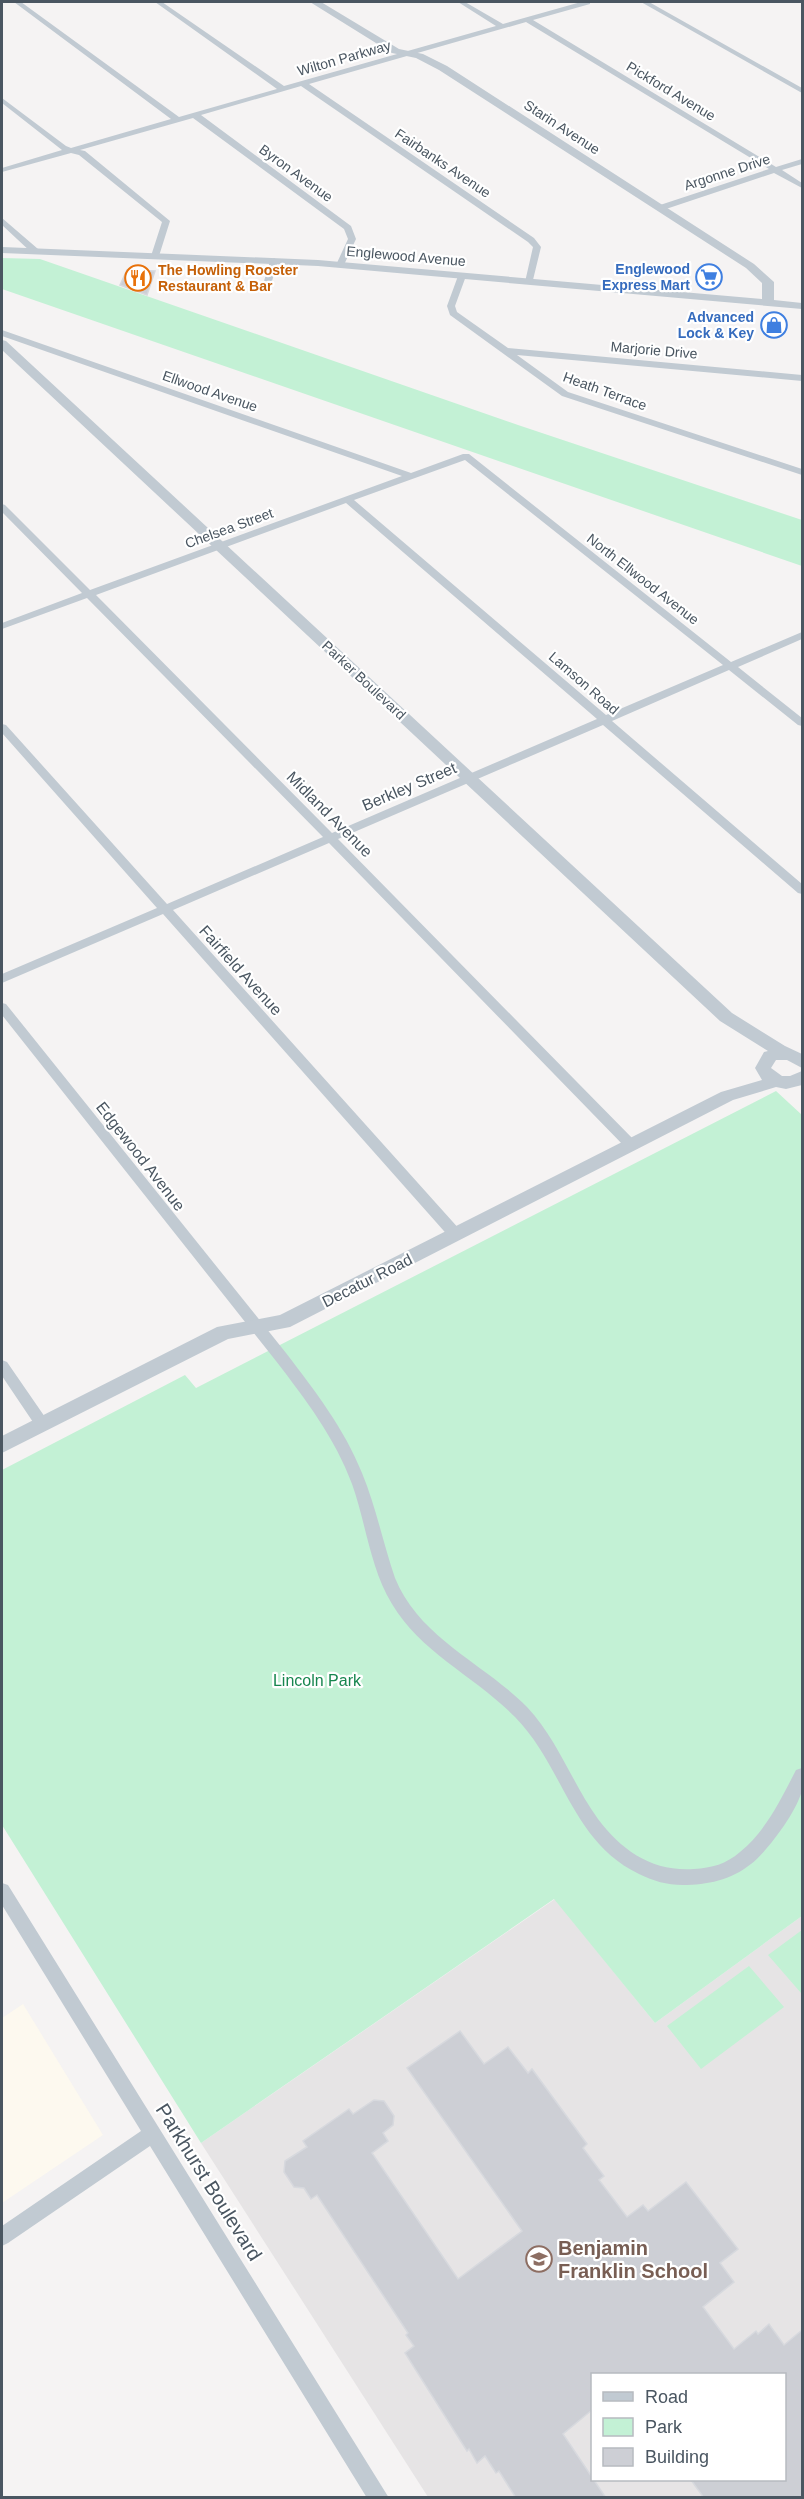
<svg xmlns="http://www.w3.org/2000/svg" width="804" height="2499" font-family="Arial,sans-serif">
<style>
.commercial{fill:#fdf9ef}
.education{fill:#e6e4e5;fill-rule:evenodd}
.green{fill:#c3f1d5}
.building{fill:#cdcfd5;stroke:#d7d9de;stroke-width:1.5}
.lines{fill:none;stroke-linecap:round;stroke-linejoin:round}
.minor{fill:#c1cad2;fill-rule:evenodd}
.tertiary{fill:#c1cad2;fill-rule:evenodd}
.labels{text-anchor:middle;stroke-width:4.5;stroke-linejoin:round;paint-order:stroke}
.far-street-label{font-size:14px;fill:#4a5661;stroke:#fff}
.far-shop-label{font-size:14px;font-weight:bold;fill:#366cbe;stroke:#fff;text-anchor:end}
.far-food-label{font-size:14px;font-weight:bold;fill:#c56008;stroke:#fff;text-anchor:start}
.street-label{font-size:16px;fill:#4a5661;stroke:#fff}
.park-label{font-size:16px;fill:#17864f;stroke:#fff}
.near-street-label{font-size:20px;fill:#4a5661;stroke:#fff}
.near-education-label{font-size:20px;font-weight:bold;fill:#785e54;stroke:#fff;text-anchor:start}
</style>
<rect width="100%" height="100%" fill="#f5f3f3"/>
<path class="commercial" d="M23 2004 103 2135 2 2203V2018Z"/>
<path class="education" d="M555 1899 655 2023 802 1916V2497H428L201 2143ZM592 2374H784V2480H592Z"/>
<path class="green" d="M2 258 40 259 518 425 802 520V566L2 289Z
M776 1091 802 1115V1916L655 2023 554 1899 201 2143 2 1825V1470L185 1375 196 1388Z
M802 1930V1992L801 1993 768 1955Z
M749 1966 784 2007 701 2069 667 2026Z"/>
<path class="building" d="M127 270 155 271 147 295 120 285Z
M703 270 717 271 715 283 700 282Z
M768 317 783 319 780 333 766 332Z
M460 2031 484 2064 508 2047 528 2073 532 2069 587 2144 583 2148 604 2176 599 2180 627 2217 643 2205 648 2211 686 2182 738 2249 720 2263 734 2282 703 2307 734 2349 756 2331 758 2334 769 2324 784 2345 802 2330V2498H704L691 2480H784V2374H592V2410L563 2434 606 2498H516L499 2471 496 2473 485 2456 477 2463 469 2449 467 2451 405 2353 414 2346 406 2335 408 2333 317 2195 311 2199 304 2188 294 2187 284 2172 285 2161 307 2147 303 2141 349 2109 353 2114 374 2100 384 2101 394 2116 393 2125 383 2133 388 2141 372 2153 458 2279 522 2231 407 2068Z"/>
<g class="lines">
<path class="minor" d="M14 2H21L179 117 277 89 155 2H162L284 86 496 26 458 2H465L503 24 581 2H590V4L533 20 776 167 802 159V164L782 170 802 183V188L774 173 663 210H657V206L769 169 526 22 309 84 534 238 541 247 532 284 525 282 533 247 528 242 301 86 201 115 351 226 356 239 343 267 336 265 348 239 344 229 193 118 80 150 85 151 170 221 159 256 155 259 151 256 162 222 79 155 71 153 2 172V168L62 150 2 103V98L66 146 71 148 171 119Z
M641 2H649L802 88V93Z
M2 218 38 249V253H32L2 225Z
M274 258 278 261 269 291 262 293 261 291 270 261Z
M462 273 466 276 455 306 457 312 508 348 802 375V381L517 355 568 392 802 469V475L562 396 450 315 447 306 458 276Z
M2 330 411 473 463 454H469L731 662 802 632V639L738 667 802 718V726L798 725 729 670 612 721 802 884V894L798 893 603 725 338 839 637 1143 638 1146 637 1149H627L329 843 173 910 461 1231 463 1235 461 1239H451L163 914 2 983V974L157 908 2 733V724L6 725 167 904 323 837 87 598 2 629V623L82 593 2 512V504L5 505 90 590 402 476 2 336ZM465 460 723 665 606 715 354 500ZM346 503 597 719 332 833 96 595Z
M2 1003 6 1004 286 1353C315 1391 344 1428 362 1473 376 1507 383 1543 395 1578 420 1639 484 1663 527 1707 558 1740 572 1783 598 1819 622 1851 653 1872 694 1869 712 1868 726 1864 740 1852 766 1831 781 1799 796 1770L802 1768C802 1775 804 1784 802 1790 798 1810 767 1852 751 1864 731 1880 707 1885 683 1885 666 1885 654 1881 639 1874 571 1841 564 1767 515 1717 476 1677 421 1653 392 1604 370 1568 366 1523 352 1484 335 1438 306 1400 276 1361L2 1015Z
M2 1360 7 1362 47 1420 49 1424 47 1428 42 1430 37 1428 2 1376Z
M2 1883 8 1885 389 2498H367L150 2146 8 2243 2 2246V2226L141 2131 2 1905Z"/>
<path class="tertiary" d="M310 2H321L399 49 423 54 447 66 754 264 774 282V300L802 303V309L318 266 2 253V247L318 260 762 299V283L746 268 439 70 416 58 392 53Z
M2 340 6 341 732 1013 785 1046 802 1054V1068L787 1060H776L771 1068 782 1076H790L802 1071V1085L786 1089 776 1087 733 1100 290 1327 228 1339 2 1453V1436L217 1327 280 1315 721 1092 762 1080 755 1068 764 1052 768 1051 720 1021 2 350Z"/>
</g>
<defs>
<g id="supermarket-ring" transform="scale(1.35)"><circle r="9.5" fill="#fff" stroke="#3f7fe0" stroke-width="1.5"/><path d="M-6-5.5h2.5l.6 2H6L4.5 2H-2.5L-4.4-4H-6ZM-1.5 3.2a1.3 1.3 0 1 0 .1 0ZM3 3.2a1.3 1.3 0 1 0 .1 0Z" fill="#3f7fe0"/></g>
<g id="restaurant-ring" transform="scale(1.35)"><circle r="9.5" fill="#fff" stroke="#e8710a" stroke-width="1.5"/><path d="M-5-6h1v4h1v-4h1v4h1v-4h1v5L-1.5 .5V6h-2V.5L-5-1ZM5-6V6H3V1.5H1.5Q1.5-4 5-6Z" fill="#e8710a"/></g>
<g id="shop-ring" transform="scale(1.35)"><circle r="9.5" fill="#fff" stroke="#3f7fe0" stroke-width="1.5"/><path d="M-5-2.5h2.3a2.7 3.5 0 0 1 5.4 0H5L5.5 6h-11ZM-1.5-2.5h3a1.5 2.3 0 0 0-3 0Z" fill="#3f7fe0"/></g>
<g id="school-ring" transform="scale(1.35)"><circle r="9.5" fill="#fff" stroke="#8d6e63" stroke-width="1.5"/><path d="M0-5L7-2L0 1L-7-2ZM-4 1L0 2.5L4 1V4Q0 6-4 4Z" fill="#8d6e63"/></g>
</defs>
<g fill-rule="evenodd">
<use href="#supermarket-ring" x="709" y="277"/>
<use href="#restaurant-ring" x="138" y="278"/>
<use href="#shop-ring" x="774" y="325"/>
<use href="#school-ring" x="539" y="2259"/>
</g>
<g class="labels">
<g class="far-street-label">
<text transform="translate(344 58) rotate(-16)" y="5">Wilton Parkway</text>
<text transform="translate(671 91) rotate(31)" y="5">Pickford Avenue</text>
<text transform="translate(562 127) rotate(33)" y="5">Starin Avenue</text>
<text transform="translate(443 163) rotate(34)" y="5">Fairbanks Avenue</text>
<text transform="translate(727 172) rotate(-18)" y="5">Argonne Drive</text>
<text transform="translate(296 173) rotate(36)" y="5">Byron Avenue</text>
<text transform="translate(406 256) rotate(5)" y="5">Englewood Avenue</text>
<text transform="translate(654 350) rotate(5)" y="5">Marjorie Drive</text>
<text transform="translate(210 391) rotate(19)" y="5">Ellwood Avenue</text>
<text transform="translate(605 391) rotate(20)" y="5">Heath Terrace</text>
<text transform="translate(229 528) rotate(-20)" y="5">Chelsea Street</text>
<text transform="translate(643 579) rotate(38)" y="5">North Ellwood Avenue</text>
<text transform="translate(364 680) rotate(43)" y="5">Parker Boulevard</text>
<text transform="translate(584 683) rotate(41)" y="5">Lamson Road</text>
</g>
<g class="far-shop-label">
<text x="690" y="274">Englewood<tspan x="690" dy="16">Express Mart</tspan></text>
<text x="754" y="322">Advanced<tspan x="754" dy="16">Lock &amp; Key</tspan></text>
</g>
<g class="far-food-label">
<text x="158" y="275">The Howling Rooster<tspan x="158" dy="16">Restaurant &amp; Bar</tspan></text>
</g>
<g class="street-label">
<text transform="translate(409 786) rotate(-23)" y="6">Berkley Street</text>
<text transform="translate(330 814) rotate(45)" y="6">Midland Avenue</text>
<text transform="translate(241 970) rotate(48)" y="6">Fairfield Avenue</text>
<text transform="translate(141 1156) rotate(52)" y="6">Edgewood Avenue</text>
<text transform="translate(367 1280) rotate(-27)" y="6">Decatur Road</text>
</g>
<g class="park-label">
<text x="317" y="1686">Lincoln Park</text>
</g>
<g class="near-street-label">
<text transform="translate(209 2182) rotate(58)" y="7">Parkhurst Boulevard</text>
</g>
<g class="near-education-label">
<text x="558" y="2255">Benjamin<tspan x="558" dy="23">Franklin School</tspan></text>
</g>
</g>
<rect width="804" height="2499" fill="none" stroke="#4a5661" stroke-width="6"/>
<rect x="591" y="2373" width="195" height="108" fill="#ffffff" stroke="#b7bbc0" stroke-width="1.5"/>
<rect x="603" y="2392" width="30" height="9" fill="#c1cad2" stroke="#b7bbc0" stroke-width="1.5"/>
<text x="645" y="2403" font-size="18" fill="#4a5661">Road</text>
<rect x="603" y="2418" width="30" height="18" fill="#c3f1d5" stroke="#b7bbc0" stroke-width="1.5"/>
<text x="645" y="2433" font-size="18" fill="#4a5661">Park</text>
<rect x="603" y="2448" width="30" height="18" fill="#cdcfd5" stroke="#b7bbc0" stroke-width="1.5"/>
<text x="645" y="2463" font-size="18" fill="#4a5661">Building</text>
</svg>
